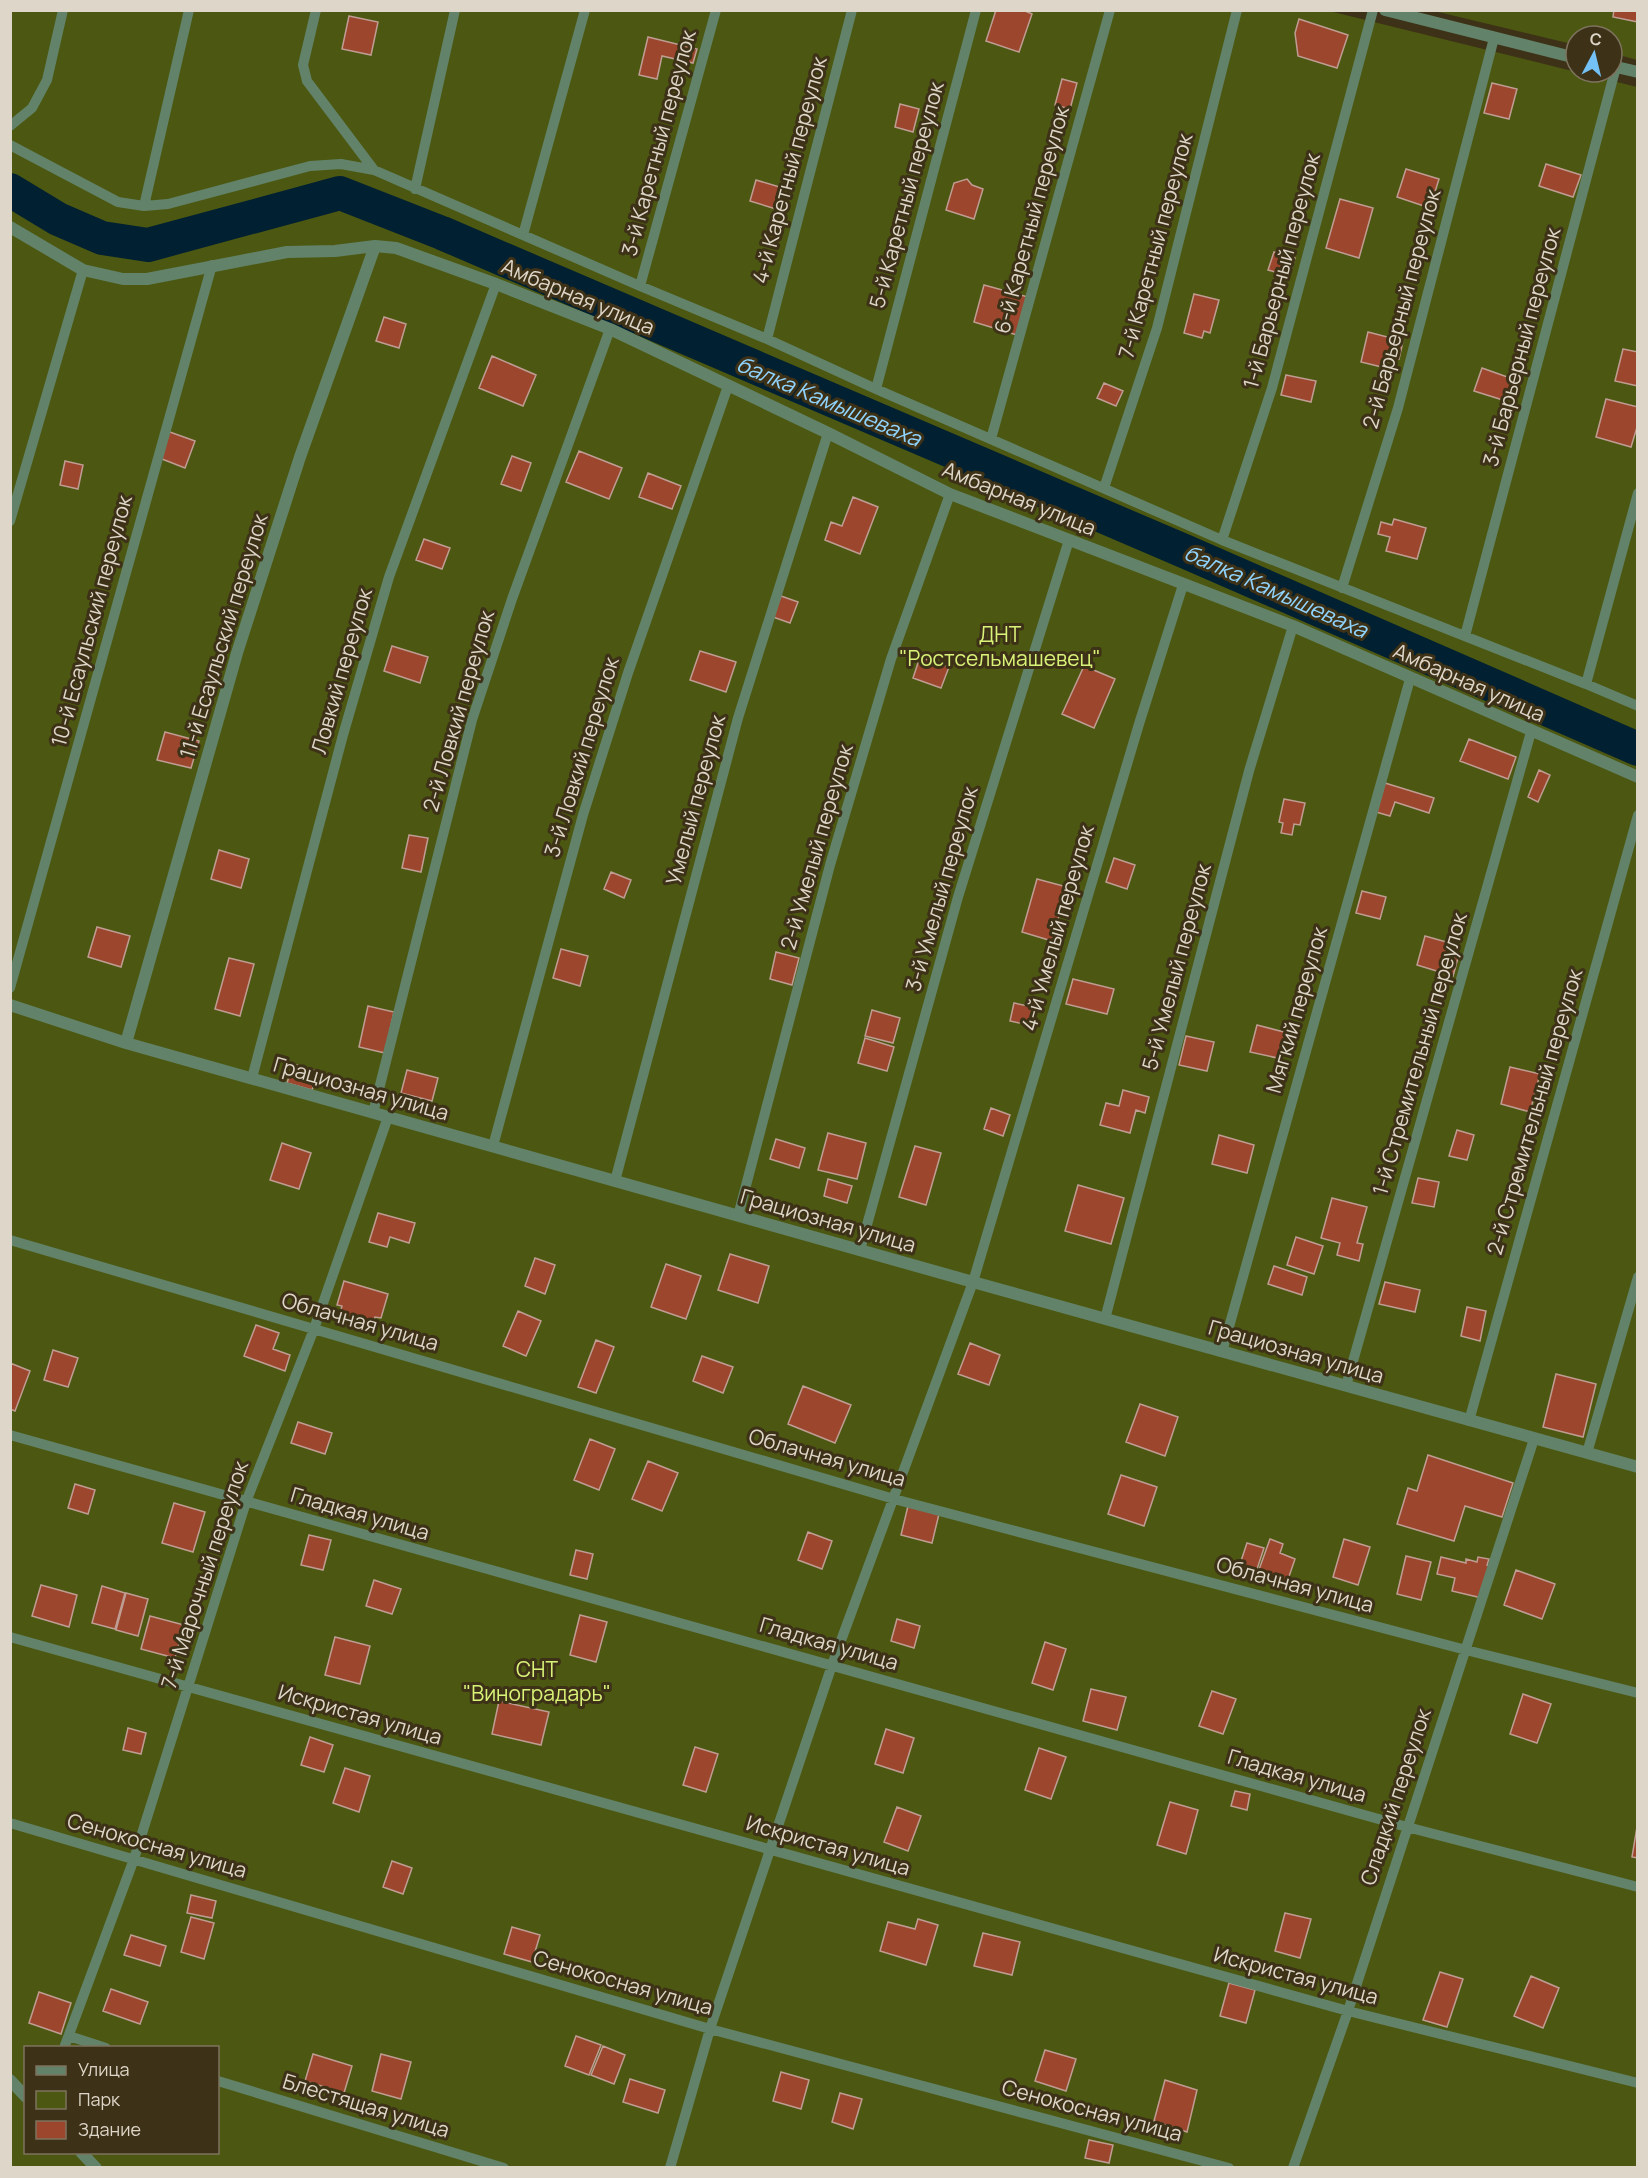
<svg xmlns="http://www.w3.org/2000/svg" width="1648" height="2178" font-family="Manrope,sans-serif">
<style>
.green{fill:#4c5812;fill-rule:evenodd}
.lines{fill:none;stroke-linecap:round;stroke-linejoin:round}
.river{stroke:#012031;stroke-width:34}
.building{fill:#9c462d;stroke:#bf9d93;stroke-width:1.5}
.service{stroke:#628369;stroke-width:10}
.minor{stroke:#628369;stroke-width:12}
.labels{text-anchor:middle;stroke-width:6;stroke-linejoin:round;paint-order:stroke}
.street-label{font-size:21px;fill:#ded6c8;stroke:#3d3117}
.park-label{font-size:21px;fill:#d9f278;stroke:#3d3117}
.water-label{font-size:22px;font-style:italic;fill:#90d4fe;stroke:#3d3117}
</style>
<rect width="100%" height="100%" fill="#3d3117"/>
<path class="green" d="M1325 10 1637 87V2167L11 2168V11ZM26 2048H218V2152H26Z
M1434 11H1637V60L1612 53V36H1576V45Z"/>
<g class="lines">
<path class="river" d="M10 190 58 219 102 238 148 245 340 193 442 233 1184 551 1638 749"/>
</g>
<path class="building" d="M996 10H1023L1032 14 1019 52 986 41Z
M1614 10H1638V22L1613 17Z
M349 16 378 22 371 55 342 49Z
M1299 19 1348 35 1337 68 1298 56 1295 33Z
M648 37 697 49 693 63 662 56 657 79 639 75Z
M1062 79 1077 83 1070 109 1055 105Z
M1492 83 1517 89 1509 119 1484 113Z
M900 104 919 109 913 132 895 127Z
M1546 164 1581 175 1573 197 1539 186Z
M1406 169 1439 179 1430 208 1397 197Z
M967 179 972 185 983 189 974 219 946 210 954 183Z
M756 180 783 188 776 209 750 201Z
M1340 199 1373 208 1359 258 1326 248Z
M1274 252 1295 258 1289 276 1268 270Z
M984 285 1028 297 1017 335 974 322Z
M1194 294 1219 300 1210 333 1204 331 1202 338 1184 333Z
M384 317 406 324 399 348 376 341Z
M1368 332 1403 341 1399 359 1389 357 1386 368 1361 362Z
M1623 349 1638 352V386L1615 381Z
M492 356 536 375 523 406 479 388Z
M1482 368 1513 379 1506 401 1474 391Z
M1286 375 1316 381 1311 402 1281 395Z
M1104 383 1123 391 1116 406 1097 398Z
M1606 399 1638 407V424L1631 447 1596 437Z
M167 431 195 441 185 468 157 457Z
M579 451 622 468 609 499 566 482Z
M512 456 531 463 521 491 501 484Z
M65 461 83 465 78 489 60 485Z
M648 473 681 486 672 509 639 497Z
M853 497 878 507 860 554 825 540 831 522 842 526Z
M1394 519 1426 528 1417 559 1386 551 1390 537 1378 534 1381 522 1392 525Z
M424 539 450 548 442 569 416 560Z
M781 596 798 602 790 623 773 617Z
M392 646 428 657 420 683 384 671Z
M700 651 736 662 726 692 690 680Z
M920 657 949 667 941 688 913 678Z
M1084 666 1115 679 1094 728 1062 714Z
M165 732 199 741 191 768 157 760Z
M1469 739 1516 757 1508 779 1460 761Z
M1539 770 1550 775 1538 802 1528 797Z
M1385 783 1434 798 1429 813 1395 802 1390 816 1376 812Z
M1284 799 1305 803 1300 825 1294 824 1292 835 1281 833 1283 823 1279 822Z
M409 835 428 838 421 872 402 868Z
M219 850 249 859 241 888 211 879Z
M1114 858 1135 865 1127 889 1106 882Z
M611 872 631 880 624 898 604 889Z
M1037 879 1067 887 1052 941 1022 932Z
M1362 891 1386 897 1380 919 1356 913Z
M97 927 130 936 121 967 88 957Z
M1425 936 1450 943 1447 955 1458 958 1453 976 1417 965Z
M561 949 588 956 580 986 553 978Z
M776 952 799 958 792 985 770 979Z
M229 958 254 964 240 1016 215 1009Z
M1073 979 1114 989 1107 1014 1066 1004Z
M1014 1003 1033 1007 1029 1025 1010 1021Z
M368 1006 394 1012 385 1053 359 1047Z
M872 1010 900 1018 893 1043 865 1036Z
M1257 1025 1288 1033 1282 1059 1250 1052Z
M1186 1036 1214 1042 1207 1071 1179 1065Z
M865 1038 894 1047 887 1071 858 1063Z
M293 1064 318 1071 312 1090 287 1083Z
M1510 1067 1540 1074 1530 1112 1501 1104Z
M407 1070 438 1078 432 1101 401 1093Z
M1123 1090 1149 1097 1145 1113 1136 1110 1130 1133 1100 1125 1106 1103 1119 1106Z
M991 1108 1010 1115 1003 1136 984 1129Z
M1457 1130 1474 1135 1467 1160 1449 1156Z
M828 1133 866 1143 857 1179 818 1170Z
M1219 1135 1254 1145 1247 1173 1212 1164Z
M776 1139 805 1148 799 1168 770 1159Z
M282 1143 311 1153 299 1189 270 1180Z
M915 1146 941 1153 926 1205 899 1197Z
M1418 1178 1439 1182 1434 1207 1412 1203Z
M828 1179 852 1186 847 1203 824 1196Z
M1078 1185 1124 1198 1111 1244 1065 1231Z
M1332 1198 1367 1207 1357 1243 1363 1244 1359 1261 1337 1255 1340 1243 1321 1238Z
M378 1213 415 1223 409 1243 390 1237 387 1247 369 1242Z
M1296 1237 1323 1246 1314 1274 1287 1265Z
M730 1254 769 1266 758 1303 718 1290Z
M535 1258 555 1265 545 1294 525 1286Z
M666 1264 701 1276 686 1319 651 1307Z
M1274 1266 1307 1277 1302 1295 1268 1284Z
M344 1281 388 1294 381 1318 375 1317 372 1325 339 1316 342 1306 337 1305Z
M1385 1282 1420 1290 1415 1312 1379 1304Z
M1467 1307 1486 1311 1480 1341 1461 1336Z
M518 1311 541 1321 526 1356 503 1346Z
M256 1325 279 1333 273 1349 290 1355 285 1371 244 1356Z
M596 1340 614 1347 596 1393 578 1387Z
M970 1343 1000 1355 989 1385 958 1374Z
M53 1350 78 1358 68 1387 44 1380Z
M702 1356 733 1367 723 1393 693 1381Z
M10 1363 30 1371 15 1411 10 1409Z
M1556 1374 1596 1384 1583 1437 1543 1427Z
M803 1386 851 1405 835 1443 788 1424Z
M1140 1404 1178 1417 1165 1456 1126 1442Z
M298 1422 332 1433 325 1454 291 1443Z
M590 1439 615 1449 599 1490 574 1480Z
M1428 1455 1513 1483 1502 1517 1465 1506 1454 1541 1397 1524 1408 1488 1417 1491Z
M648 1461 678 1473 662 1511 632 1499Z
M1121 1475 1157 1487 1144 1526 1108 1514Z
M75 1484 95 1490 88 1514 68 1508Z
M174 1503 205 1512 193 1552 162 1543Z
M908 1506 939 1514 932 1543 901 1535Z
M808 1532 832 1541 822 1569 798 1560Z
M309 1535 331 1540 323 1570 301 1565Z
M1270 1539 1283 1544 1280 1553 1295 1559 1285 1588 1256 1578Z
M1344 1539 1370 1547 1358 1585 1333 1577Z
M1247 1543 1264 1548 1257 1569 1240 1564Z
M576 1550 593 1554 587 1579 570 1575Z
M1406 1556 1431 1562 1421 1600 1397 1594Z
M1441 1557 1466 1563V1559L1477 1562 1478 1557 1489 1559 1487 1565 1489 1566 1482 1598 1452 1591 1455 1578 1437 1574Z
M1516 1570 1555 1584 1542 1619 1504 1605Z
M374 1580 401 1589 392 1614 366 1606Z
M41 1585 77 1595 69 1627 32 1616Z
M102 1586 125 1593 115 1629 92 1623Z
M126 1593 148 1599 138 1636 116 1630Z
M580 1615 607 1622 596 1662 570 1655Z
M150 1616 184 1625 175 1658 141 1649Z
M897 1619 920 1626 914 1648 891 1641Z
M335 1637 370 1646 360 1684 325 1675Z
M1045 1642 1066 1649 1053 1690 1032 1683Z
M1091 1689 1126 1697 1117 1730 1083 1721Z
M1212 1691 1236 1699 1223 1734 1199 1726Z
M1523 1694 1551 1704 1537 1743 1510 1734Z
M499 1701 549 1712 541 1745 492 1734Z
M128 1728 146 1733 141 1754 123 1750Z
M886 1729 914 1738 903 1773 875 1764Z
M310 1737 333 1745 324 1772 301 1765Z
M695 1747 718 1754 706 1792 683 1785Z
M1039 1748 1066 1757 1051 1799 1025 1790Z
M345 1768 370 1776 359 1812 333 1803Z
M1235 1791 1250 1794 1247 1810 1231 1806Z
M1170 1802 1198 1810 1186 1854 1157 1845Z
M897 1807 921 1816 908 1851 884 1842Z
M1637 1827H1638V1858L1632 1857Z
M392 1861 412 1868 403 1894 383 1887Z
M191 1895 216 1901 212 1918 187 1913Z
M1285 1913 1311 1919 1300 1958 1275 1951Z
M191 1917 214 1923 204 1959 181 1952Z
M918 1919 938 1925 926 1965 880 1951 888 1922 915 1929Z
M512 1927 540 1935 532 1962 504 1954Z
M983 1933 1020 1942 1012 1975 974 1966Z
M131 1935 166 1946 160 1966 124 1955Z
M1440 1972 1463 1979 1447 2027 1423 2020Z
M1531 1976 1559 1988 1543 2028 1514 2016Z
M1229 1983 1255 1990 1246 2023 1220 2016Z
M111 1989 148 2002 140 2024 103 2011Z
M39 1992 71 2003 61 2034 29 2023Z
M576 2036 601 2045 589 2075 565 2066Z
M603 2046 625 2055 614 2084 591 2075Z
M1045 2050 1076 2059 1066 2091 1035 2081Z
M313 2054 352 2066 344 2093 305 2081Z
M381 2054 411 2062 401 2099 372 2091Z
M781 2072 809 2080 801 2109 773 2101Z
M630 2079 665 2090 658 2113 623 2102Z
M1165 2080 1197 2090 1187 2132 1154 2121Z
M840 2093 862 2099 853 2129 832 2122Z
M1089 2140 1113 2145 1109 2163 1085 2158Z"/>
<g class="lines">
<path class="service" d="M316 10 303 65 307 81 374 170
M10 126 32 108 47 80 63 10
M10 145 118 202 144 206 168 204 310 166 341 164 374 170 640 286 767 339 876 389 1222 540 1586 684 1638 706
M415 189 455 10
M144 206 189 10
M523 235 585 10
M640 286 716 10
M767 339 852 10
M876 389 976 10
M991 439 1110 10
M1104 488 1157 328 1237 10
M10 521 83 270
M1222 540 1272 388 1373 10
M1342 588 1398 408 1494 38
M1465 636 1616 67
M1586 684 1638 493
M10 988 212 265
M252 1078 343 735 389 577 496 284
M373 1113 472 720 512 599 610 329
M493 1146 583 815 628 673 728 386
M615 1181 738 718 828 433
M738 1216 830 865 891 659 950 494
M10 1240 894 1499 1466 1650 1638 1693
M860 1250 958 897 1069 540
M1105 1319 1249 771 1293 626
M1222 1352 1410 679
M1346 1386 1531 732
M1469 1421 1638 815
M10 1435 1407 1827 1638 1887
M1587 1453 1638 1277
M10 1637 1348 2011 1638 2083
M10 1823 710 2029 1229 2168
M69 2036 106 2048
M64 2048 134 1859 246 1502 314 1329 388 1117
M218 2081 504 2168
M670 2168 710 2029 832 1665 973 1282 1139 724 1183 585
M1293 2168 1348 2011 1534 1439"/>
<path class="minor" d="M1385 10 1576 58
M1612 66 1638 72
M10 227 83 270 123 279H147L287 252 335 251 375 246 396 248 496 284 610 329 828 433 950 494 1293 626 1638 777
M10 1005 126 1043 973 1282 1638 1467
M126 1043 237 653 300 457 375 246
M10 2080 26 2097
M81 2152 96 2168"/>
</g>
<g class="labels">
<g class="street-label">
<text transform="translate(659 143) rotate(-75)" y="7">3-й Каретный переулок</text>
<text transform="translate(790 170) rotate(-75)" y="7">4-й Каретный переулок</text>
<text transform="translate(907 195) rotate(-75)" y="7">5-й Каретный переулок</text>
<text transform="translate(1032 220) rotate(-75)" y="7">6-й Каретный переулок</text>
<text transform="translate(1156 246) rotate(-75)" y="7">7-й Каретный переулок</text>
<text transform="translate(1282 271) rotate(-75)" y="7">1-й Барьерный переулок</text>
<text transform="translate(578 297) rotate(23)" y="7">Амбарная улица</text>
<text transform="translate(1402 309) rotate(-75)" y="7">2-й Барьерный переулок</text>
<text transform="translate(1522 347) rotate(-75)" y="7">3-й Барьерный переулок</text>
<text transform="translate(1019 499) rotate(22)" y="7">Амбарная улица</text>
<text transform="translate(92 621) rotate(-75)" y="7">10-й Есаульский переулок</text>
<text transform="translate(224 636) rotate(-73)" y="7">11-й Есаульский переулок</text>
<text transform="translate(342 671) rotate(-74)" y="7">Ловкий переулок</text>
<text transform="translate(1469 683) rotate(24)" y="7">Амбарная улица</text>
<text transform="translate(459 711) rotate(-74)" y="7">2-й Ловкий переулок</text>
<text transform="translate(582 757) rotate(-73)" y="7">3-й Ловкий переулок</text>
<text transform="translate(696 800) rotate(-75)" y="7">Умелый переулок</text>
<text transform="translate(817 847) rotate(-74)" y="7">2-й Умелый переулок</text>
<text transform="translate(942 889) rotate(-74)" y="7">3-й Умелый переулок</text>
<text transform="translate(1058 928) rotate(-74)" y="7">4-й Умелый переулок</text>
<text transform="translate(1177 967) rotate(-75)" y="7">5-й Умелый переулок</text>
<text transform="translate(1297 1010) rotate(-74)" y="7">Мягкий переулок</text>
<text transform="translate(1420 1054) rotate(-74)" y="7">1-й Стремительный переулок</text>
<text transform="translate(361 1089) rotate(16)" y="7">Грациозная улица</text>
<text transform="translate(1535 1112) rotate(-74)" y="7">2-й Стремительный переулок</text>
<text transform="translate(828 1221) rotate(16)" y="7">Грациозная улица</text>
<text transform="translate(360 1322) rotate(16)" y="7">Облачная улица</text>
<text transform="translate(1296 1352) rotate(16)" y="7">Грациозная улица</text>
<text transform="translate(827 1458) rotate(16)" y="7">Облачная улица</text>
<text transform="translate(360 1514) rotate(16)" y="7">Гладкая улица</text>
<text transform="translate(205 1575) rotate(-72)" y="7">7-й Марочный переулок</text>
<text transform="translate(1295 1585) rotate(15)" y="7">Облачная улица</text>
<text transform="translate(829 1644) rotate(16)" y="7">Гладкая улица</text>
<text transform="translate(360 1715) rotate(16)" y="7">Искристая улица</text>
<text transform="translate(1297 1776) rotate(16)" y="7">Гладкая улица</text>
<text transform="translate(1396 1797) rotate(-72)" y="7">Сладкий переулок</text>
<text transform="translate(157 1846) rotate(16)" y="7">Сенокосная улица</text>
<text transform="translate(828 1846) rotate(16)" y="7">Искристая улица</text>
<text transform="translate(1296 1976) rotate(15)" y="7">Искристая улица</text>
<text transform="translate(623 1983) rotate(16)" y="7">Сенокосная улица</text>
<text transform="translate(366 2106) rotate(17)" y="7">Блестящая улица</text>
<text transform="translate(1092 2111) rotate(15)" y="7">Сенокосная улица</text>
</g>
<g class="park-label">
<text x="1000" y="642">ДНТ<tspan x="1000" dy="24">"Ростсельмашевец"</tspan></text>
<text x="537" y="1677">СНТ<tspan x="537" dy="24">"Виноградарь"</tspan></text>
</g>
<g class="water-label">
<text transform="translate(829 401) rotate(23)" y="8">балка Камышеваха</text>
<text transform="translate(1276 591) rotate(24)" y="8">балка Камышеваха</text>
</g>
</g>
<rect width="1648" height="2178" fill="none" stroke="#ded6c8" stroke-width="24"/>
<rect x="24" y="2046" width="195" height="108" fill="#3d3117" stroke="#7d735e" stroke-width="1.5"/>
<rect x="36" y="2066" width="30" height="9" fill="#628369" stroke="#7d735e" stroke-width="1.5"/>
<text x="78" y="2076" font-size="18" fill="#ded6c8">Улица</text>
<rect x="36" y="2091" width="30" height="18" fill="#4c5812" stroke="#7d735e" stroke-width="1.5"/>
<text x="78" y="2106" font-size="18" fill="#ded6c8">Парк</text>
<rect x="36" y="2121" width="30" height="18" fill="#9c462d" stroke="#7d735e" stroke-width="1.5"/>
<text x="78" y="2136" font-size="18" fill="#ded6c8">Здание</text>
<g transform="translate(1594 54) rotate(7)"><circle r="28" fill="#3d3117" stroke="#7d735e" stroke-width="1.5"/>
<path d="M0-4.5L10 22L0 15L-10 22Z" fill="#73c1f5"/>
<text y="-9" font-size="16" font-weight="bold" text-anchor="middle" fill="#ded6c8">С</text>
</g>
</svg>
